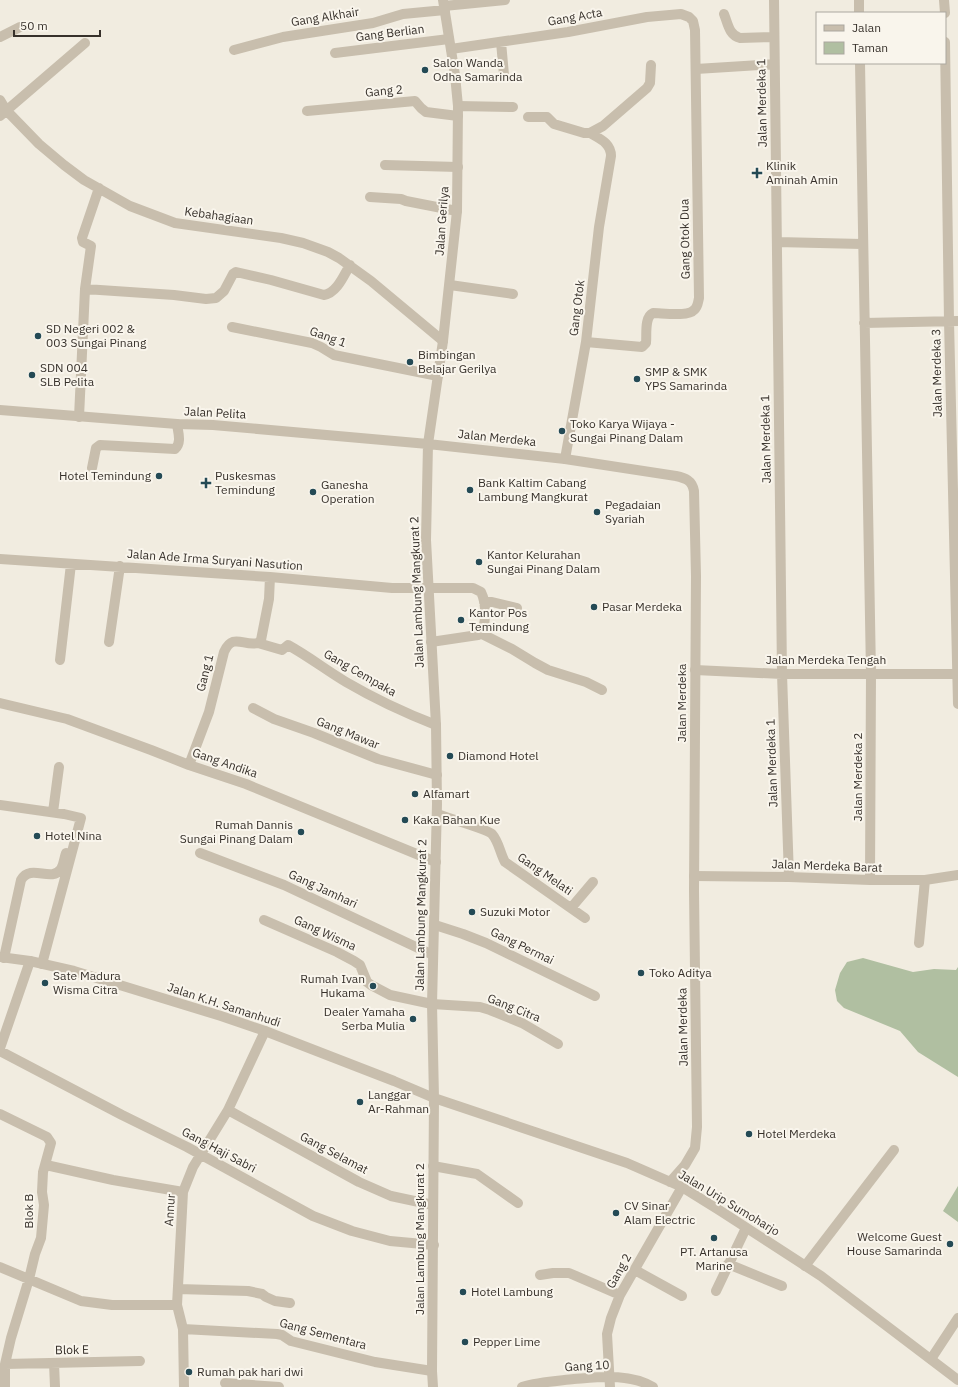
<svg xmlns="http://www.w3.org/2000/svg" width="958" height="1387" font-family="'IBM Plex Sans',sans-serif">
<style>
.green{fill:#b0bfa1}
.lines{fill:none;stroke-linecap:round;stroke-linejoin:round}
.minor{stroke:#c8bead;stroke-width:10}
.tertiary{stroke:#c8bead;stroke-width:10}
.poi-dot{fill:#244a55;stroke:#f9f5ec;stroke-width:1.5}
.labels{text-anchor:middle;stroke-width:4;stroke-linejoin:round;paint-order:stroke}
.street-label{font-size:12px;fill:#37312b;stroke:#f9f5ec}
.poi-label{font-size:12px;fill:#37312b;stroke:#f9f5ec;text-anchor:start}
</style>
<rect width="100%" height="100%" fill="#f1ece0"/>
<path class="green" d="M863 958 913 972 934 969 956 970 958 967V1077L918 1052 900 1031 844 1008 837 1001 835 990 840 973 847 962Z
M958 1186V1222L943 1211Z"/>
<g class="lines">
<path class="minor" d="M774 0 782 674 789 877
M859 0V13
M944 0 945 13
M444 6 505 0
M724 14C728 24 729 35 740 38L774 37
M0 37 20 27
M501 42 504 75
M945 42 949 321 958 704
M451 49 568 32 647 17 681 14 689 17 693 21 695 30 699 298C698 302 698 307 694 310 688 317 662 313 653 313 644 317 647 335 646 343L642 347 586 342
M234 50 283 37 373 23 403 14 445 10
M335 53 449 39
M860 63 871 673 870 880
M696 69 774 64
M0 100 6 110 39 144 64 165 84 180 130 206 175 223 281 238 303 243 328 252 339 258 371 281 443 341
M458 106 513 107
M307 111 415 101 421 108 426 112 458 116
M0 116 85 43
M528 117H547L554 124 584 133H590L603 126 647 88 650 83 651 65
M385 165 458 167
M370 197 401 199 406 201 457 211
M777 242 862 244
M450 285 513 294
M85 289 174 295 206 299 216 298 224 291 233 274 236 272 271 280 324 295C337 293 344 275 350 265
M864 323 958 321
M232 327 312 343 321 347 334 355 438 376
M79 417 85 289 91 246 83 242 82 238 99 188
M565 459 586 342 599 227 611 156C611 143 600 139 590 133
M92 468 96 448 100 445 175 449C182 443 178 432 177 424
M0 559 270 577 392 588H473L481 592C486 602 488 627 478 635L431 642
M484 602H492L517 608
M480 633 512 649 535 663 548 670 586 682 602 690
M109 642 120 566
M258 643 261 640 269 599 270 577
M60 660 71 564
M695 670 782 674H957
M0 703 67 719 151 750 189 765 246 784 436 862
M253 708 274 719 314 733 378 759 437 775
M189 765 209 712 224 652C233 632 244 647 258 643L282 650 288 645C308 656 326 670 346 682 375 699 405 713 436 725
M0 805 64 814 81 818 42 964
M53 812 59 767
M437 814C447 818 487 829 492 834 499 842 500 853 505 862L585 918
M200 853 284 885 433 955
M694 876 789 877 870 880H925L958 875
M571 908 593 882
M264 920 337 952 354 961 360 965 367 982 371 985 390 995 432 1004 480 1007 490 1010 522 1023 558 1044
M435 925 463 934 486 943 595 996
M919 943 925 880
M4 958 21 880C31 863 51 883 61 869 64 864 64 858 66 853
M0 1048 30 961
M0 1051 122 1115 187 1147 313 1216 352 1231 390 1241 434 1245
M228 1110 359 1182 391 1196 433 1205
M0 1114 47 1137 51 1143 43 1172 42 1192 44 1205 41 1238 35 1254 29 1279 11 1338 5 1364V1387
M46 1165 113 1180 183 1192
M433 1166 477 1174 518 1203
M728 1264 782 1286
M805 1266 894 1150
M0 1267 81 1301 112 1305H177
M635 1270 682 1296
M540 1275 553 1273H569L620 1295
M178 1289 248 1291 262 1294 266 1297 275 1301 290 1303
M716 1291 746 1228
M183 1329 277 1334 282 1335 291 1341 375 1362 432 1371
M931 1359 958 1318
M54 1363 55 1387
M5 1364 140 1361
M225 1383 279 1387
M184 1387 183 1329 177 1305 183 1192 193 1167 228 1110 265 1031
M522 1387C538 1382 557 1381 574 1379 600 1377 629 1373 653 1387
M610 1387 607 1334 611 1318 620 1295 682 1187"/>
<path class="tertiary" d="M0 410 177 424 213 425 428 444 565 459 676 476C685 478 692 480 694 491L696 576 694 891 697 1127 695 1148 685 1165 670 1182
M0 957 30 961 74 971 221 1016 265 1031 394 1081 434 1098 627 1163 682 1187 719 1210 821 1276 958 1380
M433 1387 432 1371 434 1098 432 1004 437 804 436 725 426 540 428 444 443 341 457 211 458 106 455 75 443 0"/>
</g>
<g class="poi-dot">
<circle cx="425" cy="70" r="4"/>
<path d="M755 167h4v4h4v4h-4v4h-4v-4h-4v-4h4z"/>
<circle cx="38" cy="336" r="4"/>
<circle cx="410" cy="362" r="4"/>
<circle cx="32" cy="375" r="4"/>
<circle cx="637" cy="379" r="4"/>
<circle cx="562" cy="431" r="4"/>
<circle cx="159" cy="476" r="4"/>
<path d="M204 477h4v4h4v4h-4v4h-4v-4h-4v-4h4z"/>
<circle cx="470" cy="490" r="4"/>
<circle cx="313" cy="492" r="4"/>
<circle cx="597" cy="512" r="4"/>
<circle cx="479" cy="562" r="4"/>
<circle cx="594" cy="607" r="4"/>
<circle cx="461" cy="620" r="4"/>
<circle cx="450" cy="756" r="4"/>
<circle cx="415" cy="794" r="4"/>
<circle cx="405" cy="820" r="4"/>
<circle cx="301" cy="832" r="4"/>
<circle cx="37" cy="836" r="4"/>
<circle cx="472" cy="912" r="4"/>
<circle cx="641" cy="973" r="4"/>
<circle cx="45" cy="983" r="4"/>
<circle cx="373" cy="986" r="4"/>
<circle cx="413" cy="1019" r="4"/>
<circle cx="360" cy="1102" r="4"/>
<circle cx="749" cy="1134" r="4"/>
<circle cx="616" cy="1213" r="4"/>
<circle cx="714" cy="1238" r="4"/>
<circle cx="950" cy="1244" r="4"/>
<circle cx="463" cy="1292" r="4"/>
<circle cx="465" cy="1342" r="4"/>
<circle cx="189" cy="1372" r="4"/>
</g>
<g class="labels">
<g class="street-label">
<text transform="translate(325 17) rotate(-9)" y="4">Gang Alkhair</text>
<text transform="translate(575 17) rotate(-10)" y="4">Gang Acta</text>
<text transform="translate(390 33) rotate(-7)" y="4">Gang Berlian</text>
<text transform="translate(384 91) rotate(-5)" y="4">Gang 2</text>
<text transform="translate(762 103) rotate(-91)" y="4">Jalan Merdeka 1</text>
<text transform="translate(219 216) rotate(8)" y="4">Kebahagiaan</text>
<text transform="translate(442 221) rotate(-86)" y="4">Jalan Gerilya</text>
<text transform="translate(685 239) rotate(-91)" y="4">Gang Otok Dua</text>
<text transform="translate(577 308) rotate(-83)" y="4">Gang Otok</text>
<text transform="translate(328 337) rotate(20)" y="4">Gang 1</text>
<text transform="translate(937 373) rotate(-91)" y="4">Jalan Merdeka 3</text>
<text transform="translate(215 413) rotate(3)" y="4">Jalan Pelita</text>
<text transform="translate(497 438) rotate(6)" y="4">Jalan Merdeka</text>
<text transform="translate(766 439) rotate(-91)" y="4">Jalan Merdeka 1</text>
<text transform="translate(215 560) rotate(4)" y="4">Jalan Ade Irma Suryani Nasution</text>
<text transform="translate(417 592) rotate(-92)" y="4">Jalan Lambung Mangkurat 2</text>
<text x="826" y="664">Jalan Merdeka Tengah</text>
<text transform="translate(205 673) rotate(-76)" y="4">Gang 1</text>
<text transform="translate(360 673) rotate(30)" y="4">Gang Cempaka</text>
<text transform="translate(682 703) rotate(-90)" y="4">Jalan Merdeka</text>
<text transform="translate(348 733) rotate(22)" y="4">Gang Mawar</text>
<text transform="translate(225 763) rotate(19)" y="4">Gang Andika</text>
<text transform="translate(772 763) rotate(-92)" y="4">Jalan Merdeka 1</text>
<text transform="translate(858 777) rotate(-90)" y="4">Jalan Merdeka 2</text>
<text transform="translate(827 866) rotate(2)" y="4">Jalan Merdeka Barat</text>
<text transform="translate(545 874) rotate(35)" y="4">Gang Melati</text>
<text transform="translate(323 889) rotate(25)" y="4">Gang Jamhari</text>
<text transform="translate(421 915) rotate(-89)" y="4">Jalan Lambung Mangkurat 2</text>
<text transform="translate(325 933) rotate(25)" y="4">Gang Wisma</text>
<text transform="translate(522 946) rotate(26)" y="4">Gang Permai</text>
<text transform="translate(224 1005) rotate(18)" y="4">Jalan K.H. Samanhudi</text>
<text transform="translate(514 1008) rotate(22)" y="4">Gang Citra</text>
<text transform="translate(683 1027) rotate(-91)" y="4">Jalan Merdeka</text>
<text transform="translate(219 1150) rotate(28)" y="4">Gang Haji Sabri</text>
<text transform="translate(334 1153) rotate(28)" y="4">Gang Selamat</text>
<text transform="translate(729 1203) rotate(31)" y="4">Jalan Urip Sumoharjo</text>
<text transform="translate(170 1210) rotate(-86)" y="4">Annur</text>
<text transform="translate(29 1211) rotate(-90)" y="4">Blok B</text>
<text transform="translate(420 1239) rotate(-90)" y="4">Jalan Lambung Mangkurat 2</text>
<text transform="translate(619 1271) rotate(-61)" y="4">Gang 2</text>
<text transform="translate(323 1334) rotate(15)" y="4">Gang Sementara</text>
<text transform="translate(72 1350) rotate(-1)" y="4">Blok E</text>
<text transform="translate(587 1366) rotate(-3)" y="4">Gang 10</text>
</g>
<g class="poi-label">
<text x="433" y="67">Salon Wanda<tspan x="433" dy="14">Odha Samarinda</tspan></text>
<text x="766" y="170">Klinik<tspan x="766" dy="14">Aminah Amin</tspan></text>
<text x="46" y="333">SD Negeri 002 &amp;<tspan x="46" dy="14">003 Sungai Pinang</tspan></text>
<text x="418" y="359">Bimbingan<tspan x="418" dy="14">Belajar Gerilya</tspan></text>
<text x="40" y="372">SDN 004<tspan x="40" dy="14">SLB Pelita</tspan></text>
<text x="645" y="376">SMP &amp; SMK<tspan x="645" dy="14">YPS Samarinda</tspan></text>
<text x="570" y="428">Toko Karya Wijaya -<tspan x="570" dy="14">Sungai Pinang Dalam</tspan></text>
<text x="151" y="480" text-anchor="end">Hotel Temindung</text>
<text x="215" y="480">Puskesmas<tspan x="215" dy="14">Temindung</tspan></text>
<text x="478" y="487">Bank Kaltim Cabang<tspan x="478" dy="14">Lambung Mangkurat</tspan></text>
<text x="321" y="489">Ganesha<tspan x="321" dy="14">Operation</tspan></text>
<text x="605" y="509">Pegadaian<tspan x="605" dy="14">Syariah</tspan></text>
<text x="487" y="559">Kantor Kelurahan<tspan x="487" dy="14">Sungai Pinang Dalam</tspan></text>
<text x="602" y="611">Pasar Merdeka</text>
<text x="469" y="617">Kantor Pos<tspan x="469" dy="14">Temindung</tspan></text>
<text x="458" y="760">Diamond Hotel</text>
<text x="423" y="798">Alfamart</text>
<text x="413" y="824">Kaka Bahan Kue</text>
<text x="293" y="829" text-anchor="end">Rumah Dannis<tspan x="293" dy="14">Sungai Pinang Dalam</tspan></text>
<text x="45" y="840">Hotel Nina</text>
<text x="480" y="916">Suzuki Motor</text>
<text x="649" y="977">Toko Aditya</text>
<text x="53" y="980">Sate Madura<tspan x="53" dy="14">Wisma Citra</tspan></text>
<text x="365" y="983" text-anchor="end">Rumah Ivan<tspan x="365" dy="14">Hukama</tspan></text>
<text x="405" y="1016" text-anchor="end">Dealer Yamaha<tspan x="405" dy="14">Serba Mulia</tspan></text>
<text x="368" y="1099">Langgar<tspan x="368" dy="14">Ar-Rahman</tspan></text>
<text x="757" y="1138">Hotel Merdeka</text>
<text x="624" y="1210">CV Sinar<tspan x="624" dy="14">Alam Electric</tspan></text>
<text x="942" y="1241" text-anchor="end">Welcome Guest<tspan x="942" dy="14">House Samarinda</tspan></text>
<text x="714" y="1256" text-anchor="middle">PT. Artanusa<tspan x="714" dy="14">Marine</tspan></text>
<text x="471" y="1296">Hotel Lambung</text>
<text x="473" y="1346">Pepper Lime</text>
<text x="197" y="1376">Rumah pak hari dwi</text>
</g>
</g>
<rect x="816" y="12" width="130" height="52" fill="#f9f5ec" stroke="#aba79f"/>
<rect x="824" y="25" width="20" height="6" fill="#c8bead" stroke="#aba79f"/>
<text x="852" y="32" font-size="12" fill="#37312b">Jalan</text>
<rect x="824" y="42" width="20" height="12" fill="#b0bfa1" stroke="#aba79f"/>
<text x="852" y="52" font-size="12" fill="#37312b">Taman</text>
<path d="M14 30v6h86v-6" fill="none" stroke="#37312b" stroke-width="2"/>
<text x="20" y="30" font-size="12" fill="#37312b" stroke="#f9f5ec" stroke-width="3" paint-order="stroke">50 m</text>
</svg>
